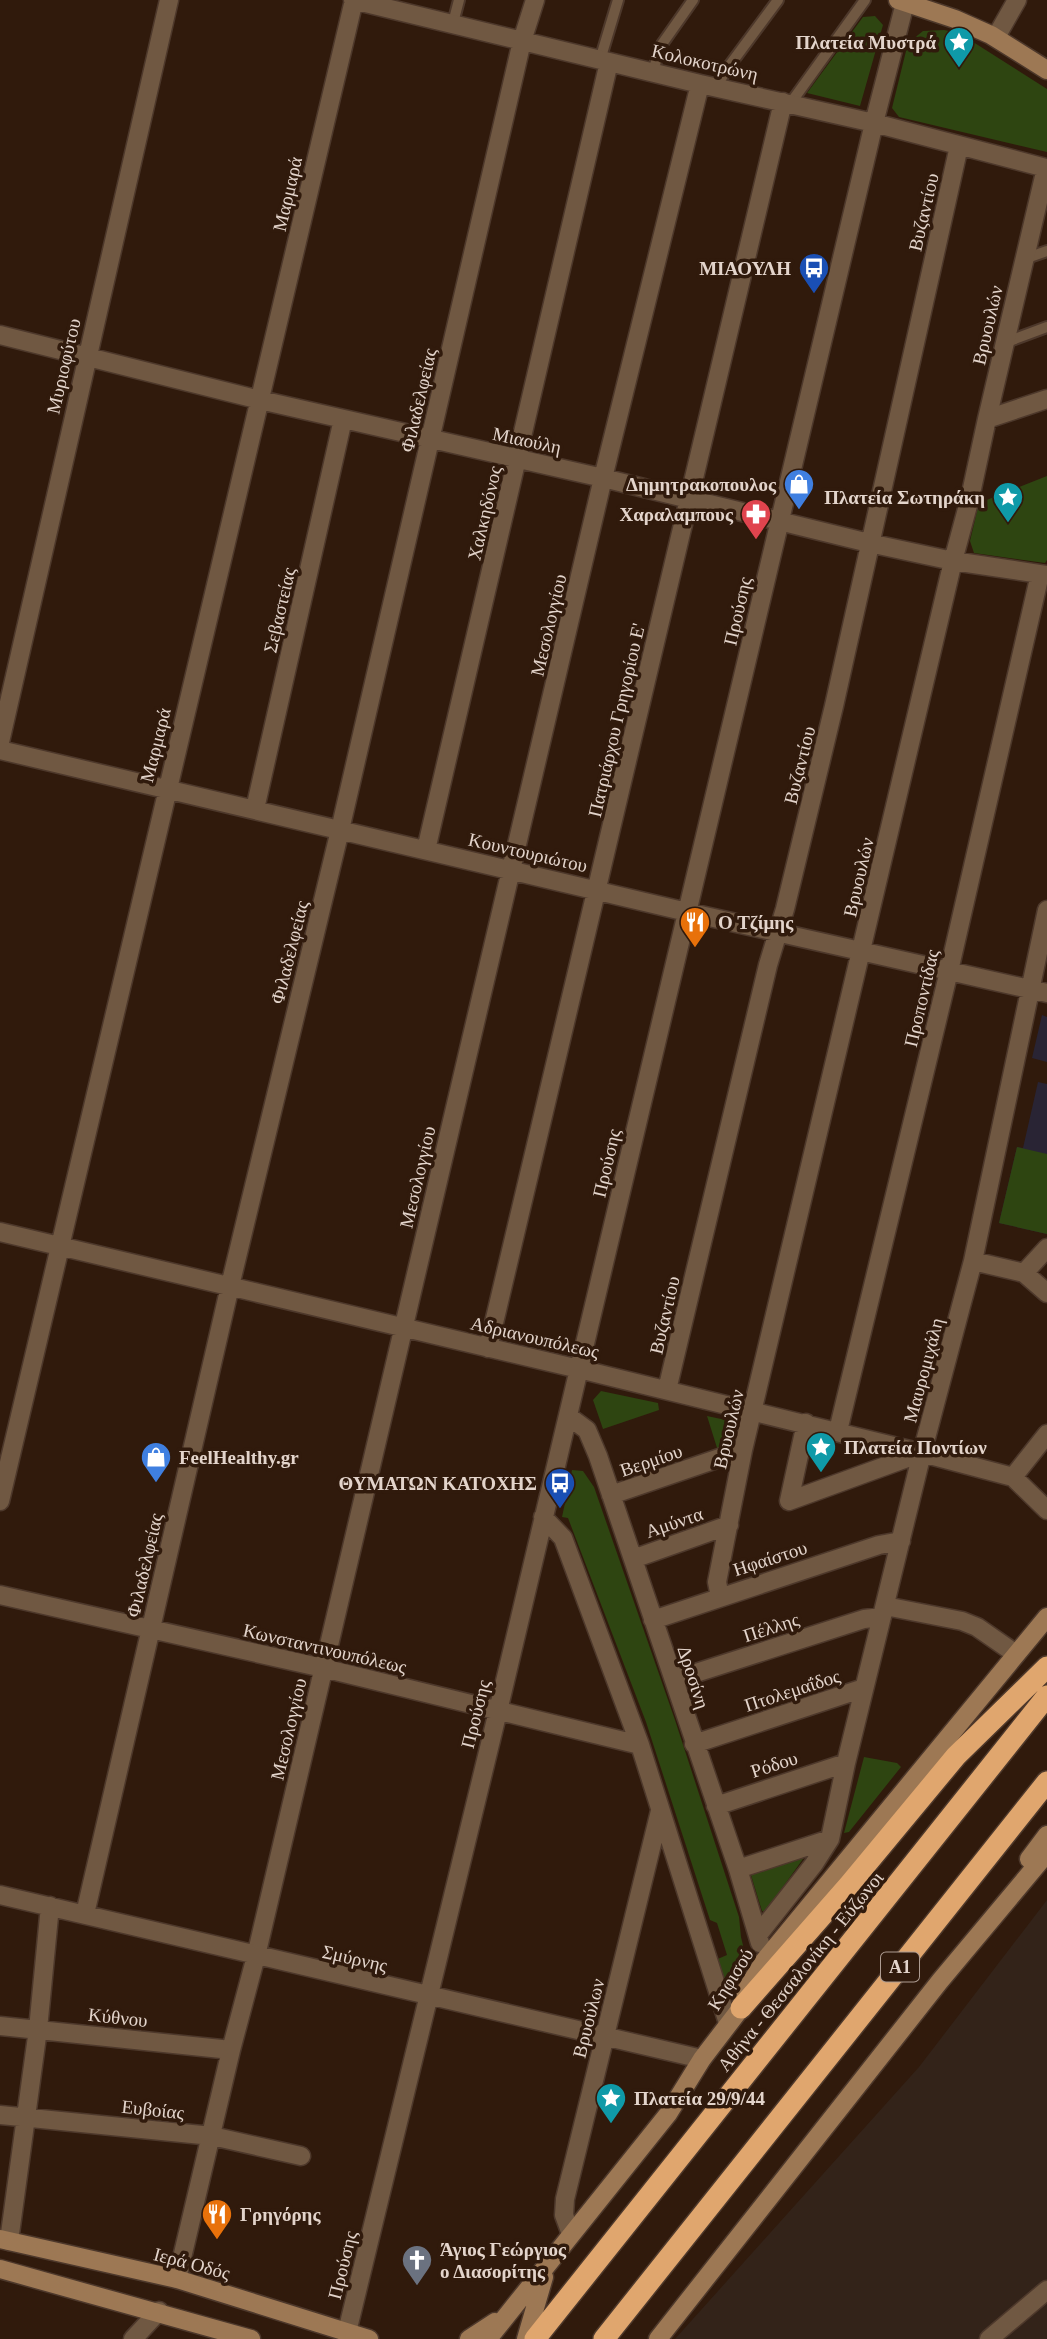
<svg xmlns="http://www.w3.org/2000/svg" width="1047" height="2339" font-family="Georgia,serif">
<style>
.industrial{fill:#332319}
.education{fill:#292434}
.green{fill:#2e4511}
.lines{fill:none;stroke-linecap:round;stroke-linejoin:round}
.lane-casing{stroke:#4d382b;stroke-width:14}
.street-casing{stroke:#4d382b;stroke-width:21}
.secondary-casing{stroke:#4d382b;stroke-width:21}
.highway-casing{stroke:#4d382b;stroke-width:24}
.lane{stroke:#705842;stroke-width:10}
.street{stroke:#705842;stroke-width:18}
.secondary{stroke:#9d7854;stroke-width:18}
.highway{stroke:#e0a66e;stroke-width:21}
.labels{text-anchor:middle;stroke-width:7;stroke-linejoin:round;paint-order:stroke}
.shield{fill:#301a0c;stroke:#ad9c92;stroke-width:2}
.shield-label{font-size:18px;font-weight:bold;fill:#e3d4cb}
.poi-label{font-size:19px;font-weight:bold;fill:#e3d4cb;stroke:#301a0c;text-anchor:end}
.street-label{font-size:19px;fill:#e3d4cb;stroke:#301a0c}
</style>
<rect width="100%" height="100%" fill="#301a0c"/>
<path class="industrial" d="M1047 1900V2339H675L919 2067Z"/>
<path class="education" d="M1042 1015 1047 1017V1062L1032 1058Z
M1038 1082 1047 1084V1234L999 1223 1017 1147 1023 1148Z"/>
<path class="green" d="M875 16 883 25 860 106 807 93 863 17Z
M944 30 959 33 1047 89V152L899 117 892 108 908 43 923 31Z
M1047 476V560L1045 563 974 553 970 541 979 503Z
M1017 1147 1047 1154V1234L999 1223Z
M601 1391 658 1403 659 1410 603 1429 593 1400Z
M707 1416 740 1423 738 1444 718 1451Z
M572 1470 583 1471 594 1487 675 1720 739 1917 741 1937 747 1962 723 1990 713 1961 727 1955 717 1923 710 1920 646 1722 568 1518 562 1517Z
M864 1757 897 1763 901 1767 849 1832 844 1833Z
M808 1852 765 1912 762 1911 750 1872Z"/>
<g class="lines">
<g class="lane-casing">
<path id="lane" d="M453 23 459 0
M600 60 618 0
M653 72 660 47 693 0
M716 87 727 69 778 0
M790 104 865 0
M1024 259 1047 251
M1004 343 1047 327"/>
</g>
<g class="street-casing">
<path id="street" d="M353 0 700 84 874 123 1046 168 987 419 970 498 953 561 743 1450 717 1582 720 1597
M996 37 1017 0
M0 335 260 400 603 478 869 543 953 561 1047 575
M987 419 1047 399
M0 742 169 0
M0 750 687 912 1047 993
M255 809 343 419
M426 850 609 62
M0 1232 579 1369 922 1453 1013 1477 1047 1510
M973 1261 1024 1273 1047 1293
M1024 1273 1047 1248
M488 1348 783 102
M667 1390 768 965 785 909 834 706 959 146
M568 1416 587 1430 598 1456 738 1869 760 1943
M806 1423 789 1501 921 1453
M838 1431 949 971 1040 574
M1013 1477 1047 1434
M611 1495 743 1450
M0 1501 354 0
M543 1517 563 1538 640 1745 728 2023
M633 1559 729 1525
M0 1595 323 1668 640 1745
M885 1606 962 1621 977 1627 1016 1654
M653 1620 879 1545 901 1541
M674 1680 864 1619 882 1617
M694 1744 864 1688
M716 1806 846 1763
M738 1869 830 1839
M0 1895 702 2059
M85 1914 230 1286 340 830 522 41 535 0
M758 1935 814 1864 830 1839 846 1763 922 1453 973 1261 1047 910
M0 2026 231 2050
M0 2115 212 2136 301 2156
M571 2234 564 2215 565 2199 660 1811
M9 2241 38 2029 50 1906
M177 2279 231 2050 256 1956 603 478 700 84
M347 2332 498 1711 874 123 905 3 903 0
M133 2339 159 2311
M989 2339 1047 2290"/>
</g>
<g class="secondary-casing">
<path id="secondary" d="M898 0 955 19 991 35 1047 70
M1029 1859 1047 1835
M0 2239 177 2279 369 2339
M0 2269 251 2339
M469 2339 495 2322
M488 2339 668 2114 702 2059 741 2008 745 1992 764 1961 1047 1617
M526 2339 544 2277
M658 2339 940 1981 1047 1853"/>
</g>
<g class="highway-casing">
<path id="highway" d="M741 2008 849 1885 956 1756 1047 1667
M535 2339 1047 1696
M604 2339 1047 1782"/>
</g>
<use href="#lane" class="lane"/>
<use href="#street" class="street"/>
<use href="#secondary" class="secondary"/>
<use href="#highway" class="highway"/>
</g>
<defs>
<g id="sight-pin" transform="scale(1.575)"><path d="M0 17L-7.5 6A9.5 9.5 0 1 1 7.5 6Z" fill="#0f9aa8" stroke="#301a0c"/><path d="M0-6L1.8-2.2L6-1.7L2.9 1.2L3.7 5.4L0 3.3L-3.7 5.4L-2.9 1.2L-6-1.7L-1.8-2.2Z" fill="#fff"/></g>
<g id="bus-pin" transform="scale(1.575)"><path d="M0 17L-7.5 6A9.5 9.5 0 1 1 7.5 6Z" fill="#1a4fb4" stroke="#301a0c"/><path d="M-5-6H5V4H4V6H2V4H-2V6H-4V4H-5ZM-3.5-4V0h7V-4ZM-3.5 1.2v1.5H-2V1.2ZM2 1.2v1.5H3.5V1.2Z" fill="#fff"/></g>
<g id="shop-pin" transform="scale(1.575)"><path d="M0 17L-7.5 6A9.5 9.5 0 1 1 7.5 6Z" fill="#3f7fe0" stroke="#301a0c"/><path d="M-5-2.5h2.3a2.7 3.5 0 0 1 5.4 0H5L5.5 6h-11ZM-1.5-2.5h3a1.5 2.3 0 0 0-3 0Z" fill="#fff"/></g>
<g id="pharmacy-pin" transform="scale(1.575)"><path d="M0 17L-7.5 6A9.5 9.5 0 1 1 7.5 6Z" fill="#e0444e" stroke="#301a0c"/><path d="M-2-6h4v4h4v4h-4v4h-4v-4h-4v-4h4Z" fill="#fff"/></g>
<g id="restaurant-pin" transform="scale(1.575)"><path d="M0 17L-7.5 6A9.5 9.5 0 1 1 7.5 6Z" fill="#e8710a" stroke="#301a0c"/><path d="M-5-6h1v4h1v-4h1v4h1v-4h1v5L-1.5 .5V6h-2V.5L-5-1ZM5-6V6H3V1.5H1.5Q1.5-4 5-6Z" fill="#fff"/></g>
<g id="church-pin" transform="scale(1.575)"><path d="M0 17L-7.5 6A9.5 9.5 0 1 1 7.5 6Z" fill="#6b7280" stroke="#301a0c"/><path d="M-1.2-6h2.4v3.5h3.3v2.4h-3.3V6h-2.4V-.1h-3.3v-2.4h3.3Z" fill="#fff"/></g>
</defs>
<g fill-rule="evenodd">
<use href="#sight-pin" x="959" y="42"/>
<use href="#bus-pin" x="814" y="268"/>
<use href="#shop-pin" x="799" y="484"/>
<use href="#sight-pin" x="1008" y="497"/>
<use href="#pharmacy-pin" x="756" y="514"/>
<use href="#restaurant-pin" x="695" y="922"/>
<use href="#sight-pin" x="821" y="1447"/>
<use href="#shop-pin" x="156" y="1457"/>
<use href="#bus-pin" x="560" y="1483"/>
<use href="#sight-pin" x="611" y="2098"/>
<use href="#restaurant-pin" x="217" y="2214"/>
<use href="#church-pin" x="417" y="2260"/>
</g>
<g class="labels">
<rect class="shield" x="881" y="1952.5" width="38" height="29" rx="5"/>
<g class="shield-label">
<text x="900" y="1973">Α1</text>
</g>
<g class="poi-label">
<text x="936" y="49">Πλατεία Μυστρά</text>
<text x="791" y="275">ΜΙΑΟΥΛΗ</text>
<text x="776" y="491">Δημητρακοπουλος</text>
<text x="985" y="504">Πλατεία Σωτηράκη</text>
<text x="733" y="521">Χαραλαμπους</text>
<text x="718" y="929" text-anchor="start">Ο Τζίμης</text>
<text x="844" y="1454" text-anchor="start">Πλατεία Ποντίων</text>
<text x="179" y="1464" text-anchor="start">FeelHealthy.gr</text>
<text x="537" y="1490">ΘΥΜΑΤΩΝ ΚΑΤΟΧΗΣ</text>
<text x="634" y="2105" text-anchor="start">Πλατεία 29/9/44</text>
<text x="240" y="2221" text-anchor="start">Γρηγόρης</text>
<text x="440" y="2256" text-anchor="start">Άγιος Γεώργιος<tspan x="440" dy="22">ο Διασορίτης</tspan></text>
</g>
<g class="street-label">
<text transform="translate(705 62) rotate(13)" y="7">Κολοκοτρώνη</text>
<text transform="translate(287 194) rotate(-77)" y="7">Μαρμαρά</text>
<text transform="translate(923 212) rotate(-77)" y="7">Βυζαντίου</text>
<text transform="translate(987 325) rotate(-77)" y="7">Βρυουλών</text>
<text transform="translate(63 366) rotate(-77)" y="7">Μυριοφύτου</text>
<text transform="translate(418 400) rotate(-77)" y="7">Φιλαδελφείας</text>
<text transform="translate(527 440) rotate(12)" y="7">Μιαούλη</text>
<text transform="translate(484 513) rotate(-77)" y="7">Χαλκηδόνος</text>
<text transform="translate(279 610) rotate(-77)" y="7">Σεβαστείας</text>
<text transform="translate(737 611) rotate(-77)" y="7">Προύσης</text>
<text transform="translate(548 625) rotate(-77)" y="7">Μεσολογγίου</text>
<text transform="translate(616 720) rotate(-77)" y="7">Πατριάρχου Γρηγορίου Ε'</text>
<text transform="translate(155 745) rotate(-76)" y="7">Μαρμαρά</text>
<text transform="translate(799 765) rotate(-76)" y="7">Βυζαντίου</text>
<text transform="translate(528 852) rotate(13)" y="7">Κουντουριώτου</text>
<text transform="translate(858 877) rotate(-77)" y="7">Βρυουλών</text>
<text transform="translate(289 952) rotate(-76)" y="7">Φιλαδελφείας</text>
<text transform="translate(921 998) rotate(-77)" y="7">Προποντίδας</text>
<text transform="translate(606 1163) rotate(-77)" y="7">Προύσης</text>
<text transform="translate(417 1177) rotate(-77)" y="7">Μεσολογγίου</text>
<text transform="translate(664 1315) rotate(-77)" y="7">Βυζαντίου</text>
<text transform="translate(535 1337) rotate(13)" y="7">Αδριανουπόλεως</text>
<text transform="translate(923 1370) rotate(-75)" y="7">Μαυρομιχάλη</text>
<text transform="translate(728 1429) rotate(-77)" y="7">Βρυουλών</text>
<text transform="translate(651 1460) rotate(-19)" y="7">Βερμίου</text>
<text transform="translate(674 1522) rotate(-19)" y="7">Αμύντα</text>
<text transform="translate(770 1558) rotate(-18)" y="7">Ηφαίστου</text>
<text transform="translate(144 1565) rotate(-77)" y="7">Φιλαδελφείας</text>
<text transform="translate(771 1627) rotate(-18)" y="7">Πέλλης</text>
<text transform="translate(325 1648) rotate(13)" y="7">Κωνσταντινουπόλεως</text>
<text transform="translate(694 1677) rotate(72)" y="7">Δροσίνη</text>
<text transform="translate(792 1690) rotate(-18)" y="7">Πτολεμαΐδος</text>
<text transform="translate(475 1714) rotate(-76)" y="7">Προύσης</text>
<text transform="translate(288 1729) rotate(-77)" y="7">Μεσολογγίου</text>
<text transform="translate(774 1764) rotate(-18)" y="7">Ρόδου</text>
<text transform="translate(355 1958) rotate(13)" y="7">Σμύρνης</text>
<text transform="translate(800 1971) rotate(-51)" y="7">Αθήνα - Θεσσαλονίκη - Εύζωνοι</text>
<text transform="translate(730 1979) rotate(-58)" y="7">Κηφισού</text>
<text transform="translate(118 2017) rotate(6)" y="7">Κύθνου</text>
<text transform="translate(588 2018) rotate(-76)" y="7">Βρυούλων</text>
<text transform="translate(153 2109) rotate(6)" y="7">Ευβοίας</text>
<text transform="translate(192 2263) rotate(15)" y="7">Ιερά Οδός</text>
<text transform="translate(342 2265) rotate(-76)" y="7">Προύσης</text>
</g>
</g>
</svg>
